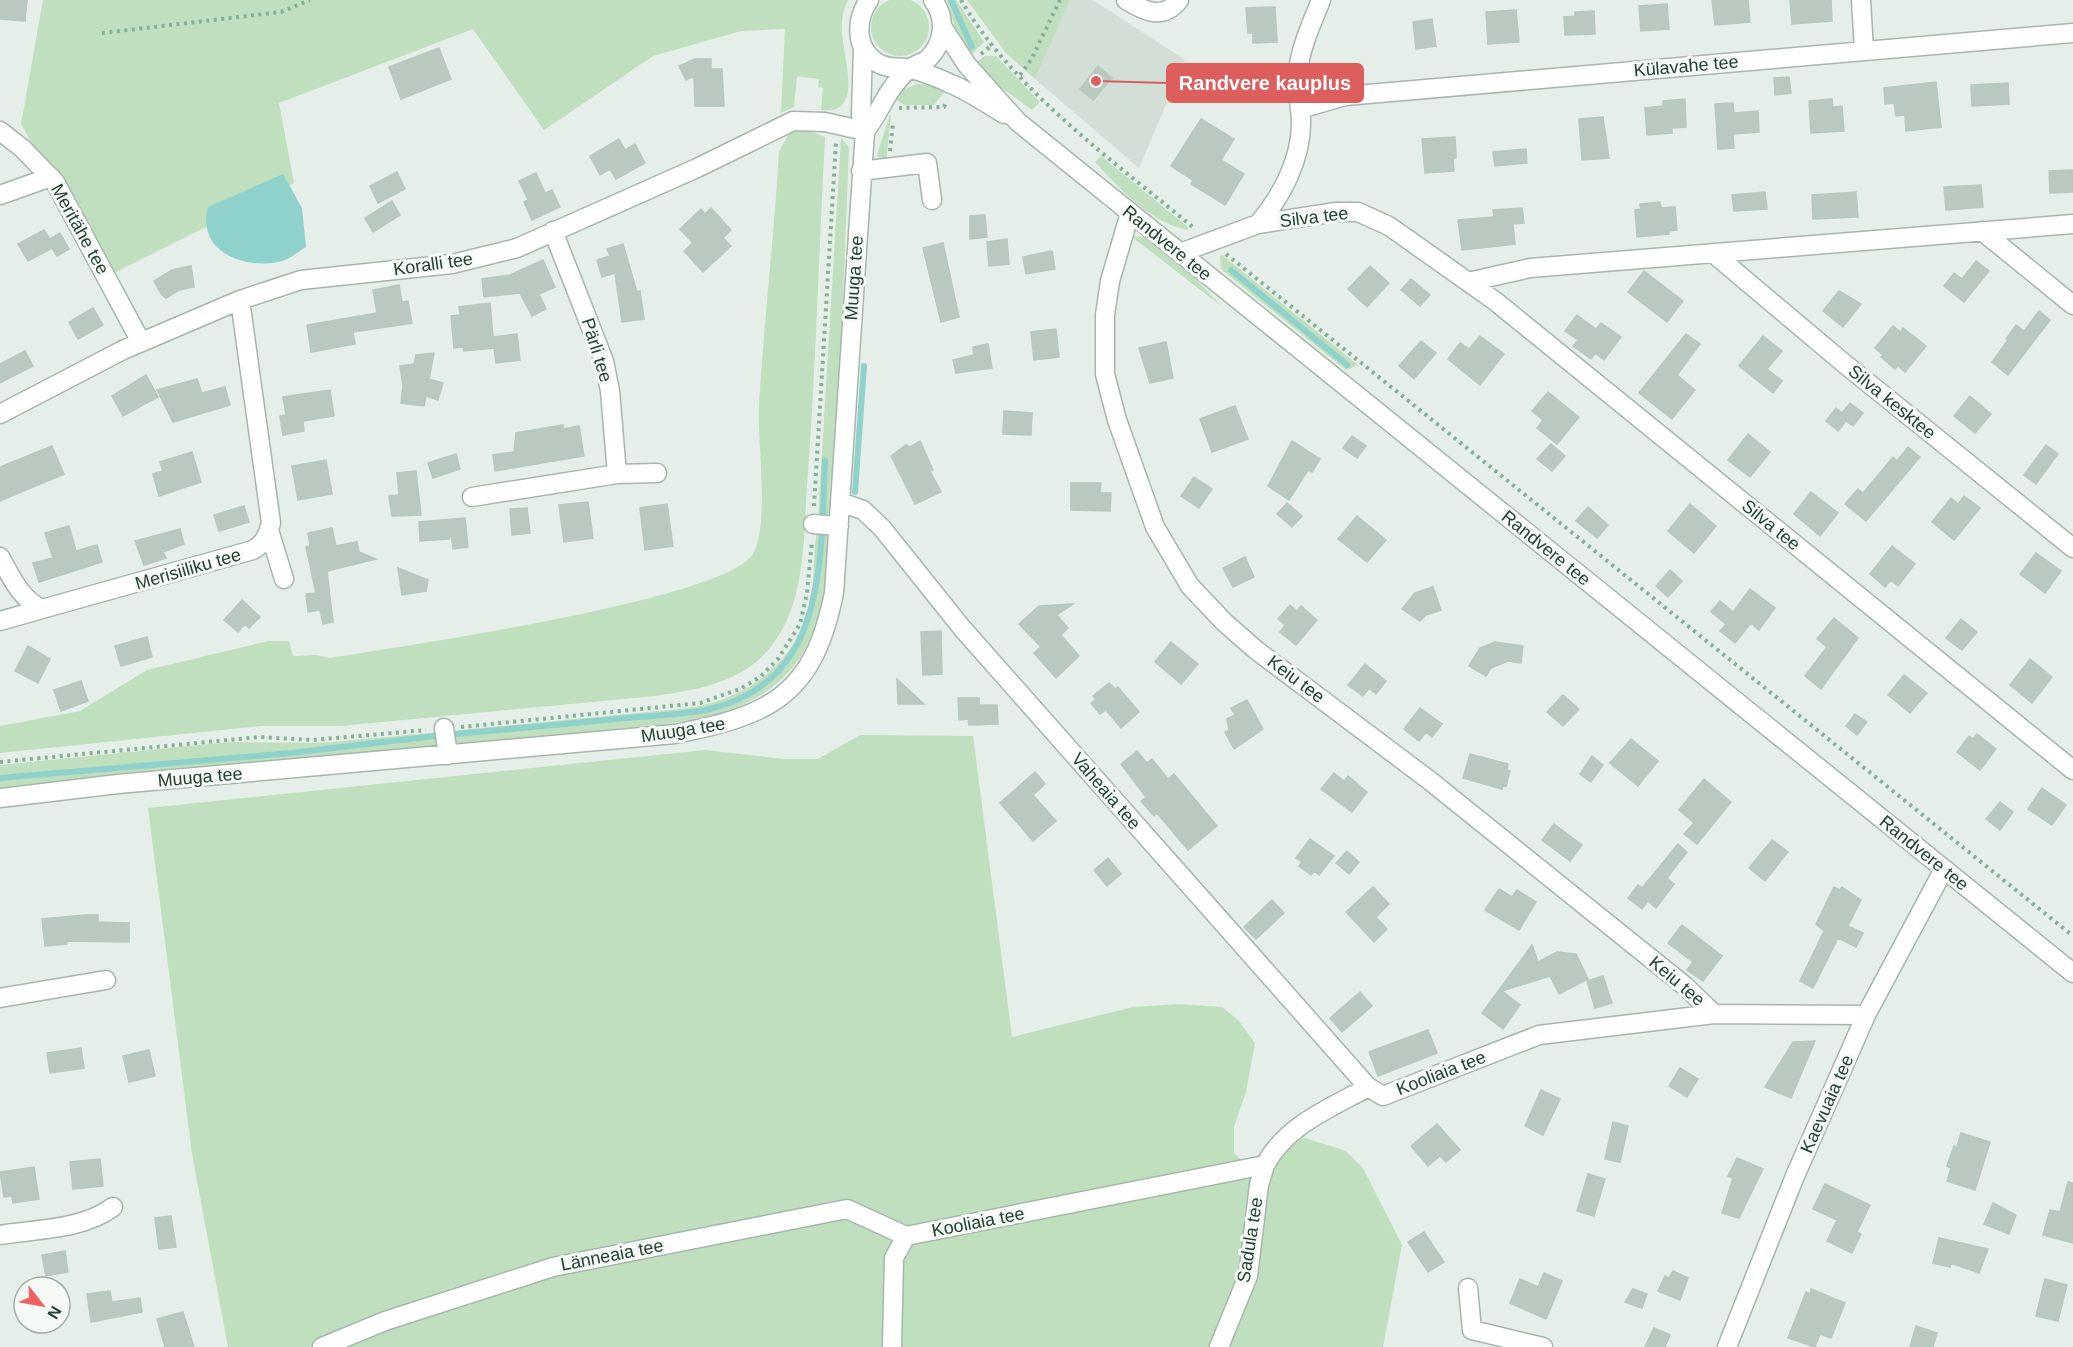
<svg xmlns="http://www.w3.org/2000/svg" width="2073" height="1347" font-family="Arial,sans-serif">
<style>
.built{fill:#d3ded6}
.green{fill:#bfdfbf}
.water{fill:#8ed2cb}
.lines{fill:none;stroke-linecap:round;stroke-linejoin:round}
.stream{stroke:#8ed2cb;stroke-width:6}
.building{fill:#bac9c0;stroke:#b7c8bd;stroke-width:1.5}
.minor-casing{stroke:#a7b6ad;stroke-width:21}
.path{stroke:#86b199;stroke-width:4;stroke-dasharray:3 4.5;stroke-linecap:butt}
.minor{stroke:#fff;stroke-width:18}
.labels{text-anchor:middle;stroke-width:6;stroke-linejoin:round;paint-order:stroke}
.street-label{font-size:18px;fill:#244031;stroke:#f6faf7}
.leader{fill:none;stroke:#dc5e5d;stroke-width:2}
.callout-dot{fill:#dc5e5d;stroke:#f6faf7;stroke-width:2}
.callout{fill:#dc5e5d;stroke:#dc5e5d;stroke-width:2}
.callout-label{font-size:20px;text-anchor:middle;font-weight:bold;fill:#fff}
</style>
<rect width="100%" height="100%" fill="#e5eee8"/>
<path class="built" d="M1069 0H1093L1185 60 1139 168 1035 79Z"/>
<path class="green" d="M871 27a29 29 0 1 1 58 0a29 29 0 1 1-58 0Z
M43 0H848C843 11 841 20 842 32 843 57 865 116 821 110L823 88 818 87 819 79 797 76 794 107 781 113 785 29 741 31 653 56 544 130 473 29 279 103 294 183 106 277 21 124Z
M947 0H956L984 42 971 55 957 34Z
M967 0H1070L1035 79 1006 53Z
M985 56H996L1040 102 1032 110 999 86 977 62Z
M917 84 930 85 945 91 934 105H905L895 100 902 90Z
M890 114 891 115 886 162 881 161 877 155Z
M802 128 825 137C819 249 816 361 808 473 803 527 808 595 775 641 747 682 700 689 655 696L341 726H262L0 753V726L80 711 147 670 268 641H289L293 656 316 655 330 658C396 647 726 600 753 554 770 524 757 442 759 405 764 321 774 237 779 152L788 135Z
M841 138 849 147 840 370 830 516 818 519Z
M1101 156 1188 227V230C1149 222 1121 190 1095 162Z
M1131 236 1144 237 1149 241 1198 281 1221 306Z
M1220 255H1222L1358 365 1346 370 1221 269Z
M817 531H829V539C827 565 826 591 819 616 787 722 687 722 595 731 563 734 532 737 500 740 485 742 470 745 455 744L450 731 689 708C750 698 801 660 811 595 815 574 813 552 817 531Z
M440 732V744L430 747 0 789V765L229 742 322 743Z
M860 735 973 736 1012 1037 1133 1007 1179 1004 1222 1007 1238 1020 1255 1043 1246 1092 1234 1127V1153L1244 1162 1253 1164 1293 1142 1305 1138 1346 1151 1363 1168 1402 1245 1383 1347H228L192 1154 148 808 705 750 784 759H818Z"/>
<path class="water" d="M283 174 302 208 306 247C299 251 290 259 282 261 244 271 196 251 208 207Z"/>
<g class="lines">
<path class="stream" d="M951 0 972 47
M1231 270 1347 365
M855 492 864 366
M823 514 825 460
M456 734C514 729 571 723 628 718 655 715 684 715 710 709 800 687 816 615 822 534
M0 778 291 753 435 736"/>
</g>
<path class="building" d="M0 0H27L25 21 0 19Z
M1712 0H1748L1750 22 1715 25Z
M1790 0H1831L1832 21 1792 24Z
M1667 4 1669 29 1641 31 1639 6Z
M1275 7 1277 42 1253 43V33H1248L1246 8Z
M1516 10 1519 42 1488 44 1486 12Z
M1594 11 1595 34 1565 35 1564 17 1575 16V12Z
M1432 19 1436 46 1416 49 1413 22Z
M439 48 451 79 401 99 389 67Z
M695 59H711V69H722L724 106H695L694 76 686 80 679 66Z
M1098 66 1112 78 1093 100 1080 89Z
M1789 77 1791 93 1775 95 1774 78Z
M1936 82 1941 127 1906 131 1905 115 1896 116 1894 103 1885 104 1884 88Z
M2008 83 2009 104 1972 106 1971 85Z
M1685 99 1686 127 1672 128V133L1647 135 1645 108 1663 106V101Z
M1832 99 1833 107 1842 106 1844 131 1811 133 1809 101Z
M1733 103 1734 113 1758 111 1759 132 1733 134 1734 148 1718 149 1715 104Z
M1603 117 1609 158 1582 160 1579 119Z
M1201 119 1234 139 1221 160 1244 174 1225 205 1191 184 1193 180 1171 166Z
M1455 137 1456 158H1453L1454 171 1425 173 1422 139Z
M619 139 625 150 635 144 645 163 616 179 610 169 600 175 590 156Z
M1526 149 1527 163 1495 166 1493 152Z
M2073 170V192L2050 193 2049 171Z
M397 172 405 189 378 203 370 186Z
M536 173 545 193 552 190 560 207 532 220 524 202 528 200 519 181Z
M1981 185 1983 207 1946 210 1944 187Z
M1765 192 1767 209 1734 211 1732 195Z
M1856 192 1858 217 1813 219 1812 195Z
M392 201 400 215 373 232 365 218Z
M1660 202 1661 208 1675 207 1677 230 1669 231V234L1637 237 1635 210 1641 209 1640 204Z
M711 208 731 230 723 238 731 246 703 272 684 251 693 243 680 229 701 209 705 214Z
M1522 208 1524 223 1513 224 1515 244 1462 250 1458 220 1494 217 1493 210Z
M985 215 987 237 970 239V216Z
M44 230 50 239 60 233 69 249 57 256 52 248 28 261 18 244Z
M1007 239 1009 264 989 266 987 242Z
M943 243 959 317 941 322 923 248Z
M623 244 637 292 640 291 644 319 622 322 615 273 602 277 597 260 610 256 607 249Z
M1052 251 1055 269 1026 274 1023 257Z
M543 260 555 287 539 294 546 309 532 316 520 293 484 297 482 279 510 275Z
M1976 261 1989 271 1964 302 1944 286 1954 273 1962 279Z
M191 266 194 287 179 290 166 298 161 294 154 281 172 270Z
M1370 266 1389 283 1367 307 1348 289Z
M1644 271 1683 301 1667 322 1628 292Z
M1411 279 1430 295 1420 306 1401 290Z
M399 285 402 302 408 301 412 323 353 332 355 344 311 352 307 325 377 313 373 290Z
M1839 291 1861 304 1843 327 1823 311Z
M490 303 493 337 517 334 520 360 496 363 494 348 464 351 463 347 454 348 451 316 460 315 459 307Z
M93 308 103 325 78 339 69 322Z
M2039 311 2050 320 2008 375 1992 362 2008 340 2006 339 2016 325 2024 331Z
M1577 315 1596 329 1601 323 1621 337 1604 360 1595 353 1591 359 1573 346 1578 340 1565 331Z
M1893 326 1901 332 1903 328 1926 346 1905 372 1898 366 1895 369 1881 357 1883 355 1875 348Z
M1056 329 1059 357 1034 360 1031 332Z
M1686 334 1700 344 1677 375 1695 390 1672 419 1639 393Z
M1480 336 1504 354 1480 385 1448 359 1460 343 1469 349Z
M1763 336 1782 351 1767 369 1782 381 1773 393 1739 366Z
M1421 341 1436 353 1414 379 1399 366Z
M1166 342 1173 378 1150 383 1139 348Z
M988 344 992 368 956 373 953 360 974 355 973 347Z
M25 351 33 366 0 383V364Z
M434 353 429 379 443 383 438 400 426 396 424 406 401 403 403 386 400 366 414 364 416 355Z
M146 375 158 397 123 416 112 396Z
M197 379 202 393 225 387 230 405 173 422 157 390Z
M330 390 334 416 303 421 304 431 283 435 280 416 286 415 283 397Z
M1548 392 1579 417 1557 444 1537 428 1543 420 1532 411Z
M1970 396 1991 414 1975 433 1954 416Z
M1850 403 1863 413 1853 426 1846 421 1838 431 1826 421 1836 408 1842 413Z
M1235 406 1248 439 1212 452 1200 419Z
M1004 411 1032 413 1031 435 1003 434Z
M563 425V429L579 426 584 456 495 471 493 455 514 452 516 433Z
M1748 434 1770 452 1750 477 1728 460Z
M1352 436 1366 446 1357 458 1343 448Z
M920 441 933 470 930 471 941 492 915 504 891 456 906 445 910 447Z
M1292 441 1320 459 1312 472 1308 470 1289 500 1268 486Z
M1551 444 1565 456 1552 471 1537 459Z
M2046 445 2058 454 2036 484 2024 475Z
M52 446 64 474 0 501V467Z
M1908 447 1920 457 1866 521 1845 504 1858 489 1863 493 1893 457 1897 461Z
M192 452 201 482 159 496 153 474 163 471 160 462Z
M456 454 460 469 433 478 428 463Z
M326 460 332 494 298 500 292 466Z
M416 471 421 515 392 516 389 496 399 495 397 473Z
M1194 477 1212 489 1199 508 1181 496Z
M1071 483H1101L1100 493H1111L1110 511 1071 510Z
M1811 492 1838 513 1820 536 1794 514Z
M1964 496 1980 508 1954 540 1932 522 1951 498 1958 504Z
M588 502 593 538 564 542 559 505Z
M1287 503 1302 516 1292 527 1277 514Z
M667 504 673 546 645 550 640 508Z
M1690 504 1716 526 1694 553 1668 531Z
M244 506 249 522 219 531 214 515Z
M1588 507 1608 525 1597 538 1576 521Z
M527 508 530 533 512 535 510 509Z
M1357 516 1386 540 1367 562 1338 539Z
M465 518 468 547 453 549 451 533 449 539 420 541 419 522Z
M69 526 76 551 97 545 102 562 39 582 33 563 53 558 45 533Z
M332 528 336 546 357 542 359 552 376 559 327 571 333 622 323 624 320 610 308 612 306 594 316 593 306 547 310 546 308 533Z
M180 529 184 544 163 552 166 558 144 565 135 541Z
M1892 546 1915 564 1898 586 1891 580 1885 587 1870 574Z
M2036 553 2061 571 2045 593 2020 574Z
M1245 557 1254 577 1233 587 1223 568Z
M398 568 428 580 426 591 402 595Z
M1670 570 1682 581 1668 597 1656 586Z
M1433 587 1441 610 1426 615 1420 621 1402 609 1415 593Z
M1750 589 1775 608 1759 630 1751 623 1735 643 1720 631 1726 624 1711 612 1720 601 1733 612Z
M242 600 260 617 249 628 245 624 238 632 224 620Z
M1073 604 1057 615 1068 628 1061 635 1079 656 1056 678 1034 653 1041 647 1019 624 1039 606Z
M1290 605 1297 611 1301 606 1317 620 1296 645 1280 632 1285 625 1278 619Z
M1834 618 1858 638 1821 689 1805 676 1827 647 1817 639Z
M1961 619 1977 632 1962 650 1946 638Z
M941 631 942 674 923 675 921 632Z
M147 637 152 657 121 666 115 646Z
M1171 642 1198 664 1181 684 1155 662Z
M1495 642 1523 646 1521 663 1508 661 1491 668 1486 676 1469 666 1480 648Z
M28 646 50 659 38 683 15 671Z
M2030 659 2052 677 2032 703 2010 685Z
M1365 664 1386 681 1376 694 1369 688 1363 696 1348 685Z
M1904 675 1927 693 1910 713 1888 695Z
M897 679 924 704H898Z
M81 681 88 701 61 711 54 690Z
M1109 683 1115 689 1118 687 1139 712 1121 728 1106 710 1100 714 1091 703 1096 699 1093 696Z
M1563 695 1579 709 1563 726 1547 712Z
M958 698H979V705H997L998 724 969 725 968 719 959 720Z
M1247 700 1263 729 1234 749 1225 732 1229 730 1227 719 1235 715 1231 708Z
M1420 708 1442 724 1432 737 1426 732 1419 741 1404 729Z
M1855 714 1867 722 1857 735 1846 726Z
M1977 734 1996 749 1980 770 1957 752 1969 736 1973 739Z
M1631 739 1658 761 1638 786 1610 763Z
M1137 751 1147 763 1152 759 1168 779 1174 774 1217 826 1188 850 1157 813 1154 816 1141 801 1146 797 1121 764Z
M1470 754 1508 764 1507 770 1510 771 1506 786 1503 785 1502 789 1463 778Z
M1592 756 1603 765 1591 782 1580 774Z
M1035 772 1045 784 1033 795 1056 821 1033 841 1000 803Z
M1334 773 1344 781 1348 776 1367 792 1352 812 1321 789Z
M1704 779 1731 802 1697 844 1684 834 1694 823 1679 810Z
M2042 788 2066 805 2052 825 2028 809Z
M2000 802 2013 812 2000 830 1986 819Z
M1554 824 1582 845 1570 861 1542 840Z
M1310 839 1334 856 1319 875 1314 871 1311 875 1299 866 1302 862 1296 858Z
M1772 840 1788 852 1765 881 1749 868Z
M1678 844 1687 852 1667 878 1674 884 1656 908 1648 901 1642 909 1628 898 1638 885 1642 888Z
M1347 851 1359 862 1349 874 1336 863Z
M1108 858 1121 874 1107 886 1094 870Z
M1373 887 1389 904 1376 917 1387 929 1374 942 1346 912Z
M1834 887 1840 890 1842 887 1861 900 1848 926 1863 933 1856 947 1838 938 1813 988 1800 981 1824 931 1816 924Z
M1499 889 1512 897 1517 890 1536 902 1519 930 1485 910Z
M1272 900 1284 913 1256 939 1244 927Z
M85 915H98V922L129 923V942L67 941V944L45 946 42 919Z
M1682 925 1722 956 1703 981 1687 970 1693 962 1668 943Z
M1532 945 1538 962 1557 952 1576 954 1588 979 1559 994 1550 976 1502 991 1520 1005 1503 1029 1482 1013Z
M1603 976 1612 1003 1595 1008 1587 981Z
M1360 992 1372 1006 1342 1032 1330 1018Z
M1428 1030 1437 1053 1378 1076 1369 1052Z
M1815 1041 1791 1098 1765 1087 1793 1042Z
M81 1048 84 1068 50 1073 47 1053Z
M149 1050 155 1076 129 1082 123 1056Z
M1680 1068 1698 1079 1687 1097 1669 1086Z
M1541 1090 1560 1099 1543 1135 1525 1126Z
M1613 1122 1628 1126 1620 1162 1605 1159Z
M1437 1124 1460 1150 1446 1162 1440 1156 1428 1166 1411 1146Z
M1961 1133 1990 1142 1975 1190 1947 1181 1951 1168 1947 1166 1954 1146 1957 1147Z
M1737 1158 1763 1169 1739 1218 1722 1213 1733 1178 1728 1176Z
M100 1159 103 1186 73 1189 70 1162Z
M34 1167 39 1199 13 1203 12 1196 4 1197 0 1172Z
M1588 1174 1605 1179 1594 1216 1577 1211Z
M2068 1182 2073 1183V1243L2043 1235 2050 1210 2060 1212Z
M1825 1184 1870 1205 1857 1232 1861 1234 1852 1253 1827 1241 1837 1220 1813 1209Z
M1993 1203 2016 1215 2009 1234 1984 1224Z
M171 1216 176 1247 159 1249 155 1218Z
M1424 1232 1444 1262 1428 1272 1408 1242Z
M1939 1238 1988 1249 1979 1273 1951 1263 1950 1267 1933 1263Z
M65 1251 68 1272 46 1276 42 1255Z
M1673 1271 1688 1278 1680 1300 1658 1291 1665 1276 1669 1278Z
M1544 1273 1562 1281 1546 1319 1510 1303 1520 1279 1538 1287Z
M2045 1279 2067 1285 2058 1321 2036 1316Z
M1633 1289 1647 1294 1642 1308 1625 1302Z
M1811 1289 1845 1303 1831 1338 1820 1334 1815 1347 1788 1338 1806 1292 1810 1294Z
M110 1291 112 1302 140 1298 142 1312 91 1322 87 1294Z
M183 1312 194 1347H165L157 1319Z
M1916 1326 1937 1333 1933 1347H1910Z
M1654 1328 1670 1335 1665 1347H1645Z"/>
<g class="lines">
<g class="minor-casing">
<path id="minor" d="M869 0C856 19 854 47 876 62 888 70 899 66 912 69 925 73 939 78 951 84 969 91 987 104 1004 114
M1126 0C1144 11 1163 21 1179 0
M1861 0 1864 50
M943 28 967 65 1018 122 2073 973
M1300 109 1345 96 2073 33
M0 131 22 148 55 182 141 342
M865 131C877 117 883 99 895 84 899 79 905 71 911 68 916 64 923 63 928 59 944 43 947 19 933 0
M861 171 927 163 932 200
M0 195 51 177
M1130 213 1110 281 1105 315V374L1117 420 1155 527 1190 586 1224 622 1256 650 1429 780 1685 986 1714 1014
M1258 224C1282 196 1302 158 1301 120 1300 104 1296 86 1298 70 1301 46 1312 23 1321 0
M553 231 604 361 610 391 617 474
M1982 231 2073 305
M1180 253 1258 224 1336 212H1358L1389 226 1495 301 2073 770
M1713 253 1846 365 2073 548
M1468 282 1530 268 2073 224
M0 414 123 350 240 300 301 280 452 264 517 248 697 168 793 121 825 122 865 131
M472 497 617 474 657 473
M840 502 863 510 882 528 962 628 1368 1087
M813 524 839 526
M269 530 284 579
M0 557C11 576 20 599 42 609L253 550C265 543 267 536 271 523L240 300
M0 621 42 609
M444 728 448 755
M0 798 118 784 675 734C771 715 813 696 834 593L865 131 861 115 863 48
M0 998 106 980
M0 1235C37 1229 82 1230 113 1207
M906 1236 1265 1165C1286 1125 1331 1108 1368 1087L1383 1096 1539 1035 1714 1014 1866 1015
M1468 1288 1472 1330 1543 1347
M322 1347 385 1321 553 1267 847 1209 906 1236
M892 1347 894 1258 906 1236
M1219 1347 1248 1276 1259 1185 1265 1165
M1727 1347 1795 1176 1866 1015 1944 869"/>
</g>
<path class="path" d="M961 0C1013 90 1115 162 1194 228
M102 33 281 12 310 0
M981 54 992 45
M1020 75 1031 60 1060 0
M899 108 944 107 947 100
M890 151 893 123
M1226 254 2073 936
M814 506 836 142
M461 727 700 703 740 689 760 677 778 659 800 624 807 593 812 541
M0 762 259 737 313 740 426 730"/>
<use href="#minor" class="minor"/>
</g>
<g class="labels">
<g class="street-label">
<text transform="translate(1686 66) rotate(-5)" y="6">Külavahe tee</text>
<text transform="translate(1314 217) rotate(-7)" y="6">Silva tee</text>
<text transform="translate(80 229) rotate(61)" y="6">Meritähe tee</text>
<text transform="translate(1167 243) rotate(39)" y="6">Randvere tee</text>
<text transform="translate(433 264) rotate(-8)" y="6">Koralli tee</text>
<text transform="translate(854 278) rotate(-86)" y="6">Muuga tee</text>
<text transform="translate(597 350) rotate(73)" y="6">Pärli tee</text>
<text transform="translate(1892 402) rotate(39)" y="6">Silva kesktee</text>
<text transform="translate(1771 525) rotate(39)" y="6">Silva tee</text>
<text transform="translate(1546 548) rotate(39)" y="6">Randvere tee</text>
<text transform="translate(188 569) rotate(-16)" y="6">Merisiiliku tee</text>
<text transform="translate(1296 679) rotate(37)" y="6">Keiu tee</text>
<text transform="translate(683 730) rotate(-9)" y="6">Muuga tee</text>
<text transform="translate(200 777) rotate(-5)" y="6">Muuga tee</text>
<text transform="translate(1106 791) rotate(49)" y="6">Vaheaia tee</text>
<text transform="translate(1924 853) rotate(39)" y="6">Randvere tee</text>
<text transform="translate(1677 981) rotate(40)" y="6">Keiu tee</text>
<text transform="translate(1441 1073) rotate(-21)" y="6">Kooliaia tee</text>
<text transform="translate(1827 1104) rotate(-66)" y="6">Kaevuaia tee</text>
<text transform="translate(978 1222) rotate(-11)" y="6">Kooliaia tee</text>
<text transform="translate(1250 1240) rotate(-81)" y="6">Sadula tee</text>
<text transform="translate(612 1255) rotate(-11)" y="6">Länneaia tee</text>
</g>
</g>
<path class="leader" d="M1096 81L1167 83"/>
<circle class="callout-dot" cx="1096" cy="81" r="6"/>
<rect class="callout" x="1167" y="64" width="196" height="38" rx="6"/>
<g class="callout-label">
<text x="1265" y="90">Randvere kauplus</text>
</g>
<g transform="translate(42 1305) rotate(121)"><circle r="28" fill="#f6faf7" stroke="#a2b0a8" stroke-width="1.5"/>
<path d="M0-4.5L10 22L0 15L-10 22Z" fill="#f06162"/>
<text y="-9" font-size="16" font-weight="bold" text-anchor="middle" fill="#244031">N</text>
</g>
</svg>
